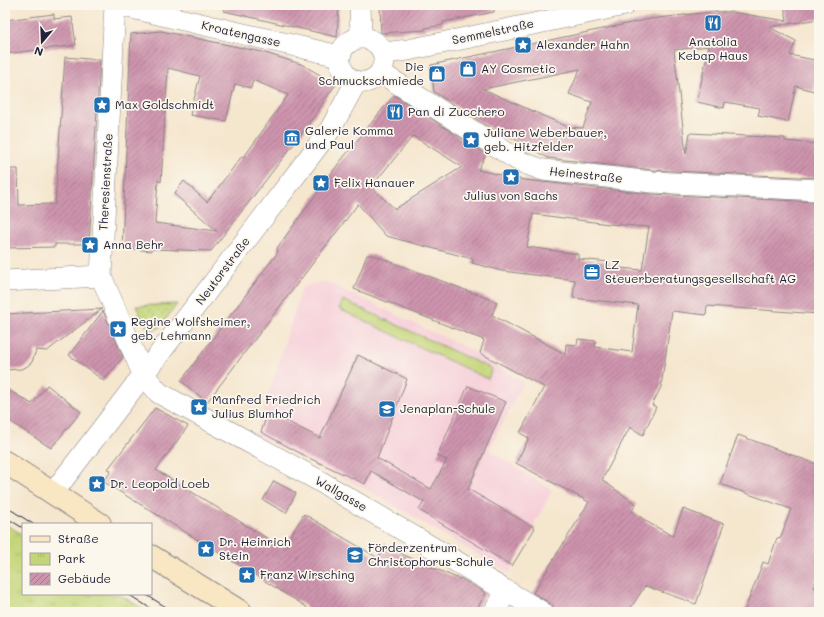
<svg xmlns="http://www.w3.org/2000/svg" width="824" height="617" font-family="Mali,sans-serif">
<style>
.built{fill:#f6cfd9}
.grass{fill:url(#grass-dots);stroke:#727c59}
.park{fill:url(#park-tufts);stroke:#727c59}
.pitch{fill:#c3d577;stroke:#727c59}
.building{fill:url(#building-hatch);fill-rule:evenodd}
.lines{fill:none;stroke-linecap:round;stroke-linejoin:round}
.minor-casing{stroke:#8c8484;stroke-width:22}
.secondary-casing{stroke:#8c8484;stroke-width:24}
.minor{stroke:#fff;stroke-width:21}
.secondary{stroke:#f9e7c3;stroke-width:22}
.tram{stroke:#22223b;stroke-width:1}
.labels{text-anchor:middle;stroke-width:3.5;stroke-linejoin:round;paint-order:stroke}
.street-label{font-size:12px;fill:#22223b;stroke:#fbf7ec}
.poi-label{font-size:12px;fill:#22223b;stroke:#fbf7ec;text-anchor:start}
</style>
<defs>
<pattern id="grass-dots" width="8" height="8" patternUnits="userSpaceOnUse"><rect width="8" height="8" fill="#c3d577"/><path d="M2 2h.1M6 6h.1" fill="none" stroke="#a7b768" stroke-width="1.8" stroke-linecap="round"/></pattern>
<pattern id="park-tufts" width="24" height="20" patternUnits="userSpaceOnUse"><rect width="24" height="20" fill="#c3d577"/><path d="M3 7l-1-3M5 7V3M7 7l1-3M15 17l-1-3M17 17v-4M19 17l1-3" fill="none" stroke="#a7b768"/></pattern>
<pattern id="building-hatch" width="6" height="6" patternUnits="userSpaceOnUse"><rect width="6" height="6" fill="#ce94ad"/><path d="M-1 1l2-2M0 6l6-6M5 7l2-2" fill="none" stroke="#a7788e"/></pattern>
</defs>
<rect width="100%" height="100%" fill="#fbf7ec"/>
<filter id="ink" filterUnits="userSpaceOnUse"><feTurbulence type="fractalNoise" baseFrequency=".025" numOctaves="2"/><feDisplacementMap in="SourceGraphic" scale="8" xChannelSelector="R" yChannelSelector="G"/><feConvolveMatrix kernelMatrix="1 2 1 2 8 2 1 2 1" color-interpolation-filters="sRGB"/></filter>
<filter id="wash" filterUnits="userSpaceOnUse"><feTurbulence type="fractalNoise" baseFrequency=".012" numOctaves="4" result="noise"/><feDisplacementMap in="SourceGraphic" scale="16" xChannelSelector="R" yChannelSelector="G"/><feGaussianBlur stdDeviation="0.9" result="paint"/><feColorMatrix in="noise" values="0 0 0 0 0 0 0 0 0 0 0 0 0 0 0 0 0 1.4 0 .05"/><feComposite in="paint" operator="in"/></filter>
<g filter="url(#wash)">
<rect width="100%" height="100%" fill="#f5e6ce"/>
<path class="built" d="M325 281 481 355 523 383 489 450 552 490 509 573 362 487 256 436 302 287Z"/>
<path class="grass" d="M177 304 159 328 152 331 146 326 136 306Z"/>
<path class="park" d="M5 524 23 535V594H119L148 612H5Z"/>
<path class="pitch" d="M343 300 492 369 488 379 339 309Z"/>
<g id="blocks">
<path class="building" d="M225 5H339L337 37 224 11Z
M380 5H494V12L443 22V25L425 28V30L381 33Z
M784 5H819V19L769 27 796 41 790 55 819 61V72L814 91 796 86 788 122 758 116 760 108 725 102 724 108 697 102 709 46 674 50 686 154 690 133 785 138V141L819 144V178L653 170 548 158 500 131 498 133 434 92 431 65 650 19 710 12H731L787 21ZM580 69 569 94 592 102 583 128 568 127 483 89Z
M54 14V19L72 17 76 45 5 54V20Z
M161 31 262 52 301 64 336 84 303 132 211 251 151 249V251L122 248 131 34ZM168 68 200 76 190 115 226 121 235 84 251 88 253 80 288 95 244 157 242 156 207 202 184 181 174 194 217 231 155 223 158 180 161 182Z
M65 57 100 60 89 244H55V247L5 248V169H18L19 205 55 204Z
M394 95 486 154 478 170 524 180 651 194 819 202V314L707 306 706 315 672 311 661 387 652 405 656 407 643 435 630 427 602 480 636 504 632 511 649 523 673 536 683 509 724 524 696 604 645 586 628 612H554L553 606 548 602 533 593 589 502 516 463 529 438 520 433 544 387 480 353 484 340 354 289 367 255H373L497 302 492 315 565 354 566 344 577 345 578 339 596 341 595 347 632 352 638 305 573 298 575 280 502 271 472 263 473 259 386 236 358 204 207 402 181 381 278 252 277 248 339 163ZM413 136 462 167 395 209 371 187ZM533 214 609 224 649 227 642 270 608 267 609 262 578 259V254L527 247Z
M102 309 47 351 36 350 32 362 26 367 21 369 5 370V314Z
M103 311 123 357 104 381 69 355Z
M358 355 407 379 377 458 431 489 447 460 437 456 468 386 506 402 468 489 535 528 512 566 419 510 424 502 371 471 365 484 309 458 261 432 268 412 320 438Z
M47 385 81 412 51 448 5 418V388L32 404Z
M155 408 188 426 156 470 283 548 304 514 378 558 385 545 404 555 459 579 460 578 486 593 475 612H304L307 607 104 482 111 471 108 469Z
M738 435 819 465V575L814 588 819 589V612H744L763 562 768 564 777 538 780 539 791 509 720 484Z
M274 481 296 493 286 513 263 500Z"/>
</g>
</g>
<g filter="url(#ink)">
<use href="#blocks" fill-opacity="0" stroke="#8c8484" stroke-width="1"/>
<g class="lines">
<g class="minor-casing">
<path id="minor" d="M115 5 101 276 143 374 159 393 316 479 542 612
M119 5 339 56
M360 5 361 37
M340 60a22 22 0 1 1 44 0a22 22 0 1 1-44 0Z
M384 53 408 50 625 5
M381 73 521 162 543 170 652 182 819 190
M5 281 101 276
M53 493 330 130 356 82
M494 612 507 591"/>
</g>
<g class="secondary-casing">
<path id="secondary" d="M5 462 100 524
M151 556 241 612"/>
</g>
<use href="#minor" class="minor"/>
<use href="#secondary" class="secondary"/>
<path class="tram" d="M5 506 33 524
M5 517 23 528
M128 594 156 612
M145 594 174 612"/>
</g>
</g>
<defs>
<g id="restaurant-square" transform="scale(0.9)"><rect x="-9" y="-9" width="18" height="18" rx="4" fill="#1f6fb2" stroke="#fbf7ec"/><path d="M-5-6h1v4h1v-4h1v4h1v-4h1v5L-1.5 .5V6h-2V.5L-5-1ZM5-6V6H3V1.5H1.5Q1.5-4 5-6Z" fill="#fff"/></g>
<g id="sight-square" transform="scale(0.9)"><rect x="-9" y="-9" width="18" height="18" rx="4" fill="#1f6fb2" stroke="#fbf7ec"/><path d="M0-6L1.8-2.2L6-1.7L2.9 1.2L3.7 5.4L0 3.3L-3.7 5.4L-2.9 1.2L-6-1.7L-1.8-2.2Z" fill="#fff"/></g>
<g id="shop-square" transform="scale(0.9)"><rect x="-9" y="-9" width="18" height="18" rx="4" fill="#1f6fb2" stroke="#fbf7ec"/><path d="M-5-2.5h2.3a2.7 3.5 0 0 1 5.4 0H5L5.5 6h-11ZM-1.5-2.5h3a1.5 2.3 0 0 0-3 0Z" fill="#fff"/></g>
<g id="museum-square" transform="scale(0.9)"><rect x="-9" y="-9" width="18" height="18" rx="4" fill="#1f6fb2" stroke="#fbf7ec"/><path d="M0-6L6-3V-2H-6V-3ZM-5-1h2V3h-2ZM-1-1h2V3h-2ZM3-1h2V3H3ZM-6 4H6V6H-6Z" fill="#fff"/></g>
<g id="office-square" transform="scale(0.9)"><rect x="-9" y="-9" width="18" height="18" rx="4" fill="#1f6fb2" stroke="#fbf7ec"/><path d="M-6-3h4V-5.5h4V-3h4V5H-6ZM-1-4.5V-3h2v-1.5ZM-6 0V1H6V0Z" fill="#fff"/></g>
<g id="school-square" transform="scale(0.9)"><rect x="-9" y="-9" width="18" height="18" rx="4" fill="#1f6fb2" stroke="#fbf7ec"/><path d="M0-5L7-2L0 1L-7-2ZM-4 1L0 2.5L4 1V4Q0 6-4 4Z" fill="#fff"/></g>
</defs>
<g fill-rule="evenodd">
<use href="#restaurant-square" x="713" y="23"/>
<use href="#sight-square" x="523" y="45"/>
<use href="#shop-square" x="468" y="69"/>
<use href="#shop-square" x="437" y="74"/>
<use href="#sight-square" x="102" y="105"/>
<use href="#restaurant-square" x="395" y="112"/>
<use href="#museum-square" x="292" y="138"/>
<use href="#sight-square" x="471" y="140"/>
<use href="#sight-square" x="511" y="177"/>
<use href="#sight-square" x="321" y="183"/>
<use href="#sight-square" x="90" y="245"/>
<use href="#office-square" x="592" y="272"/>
<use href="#sight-square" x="118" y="329"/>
<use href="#sight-square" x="199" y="407"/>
<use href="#school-square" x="387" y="409"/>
<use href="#sight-square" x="97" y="484"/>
<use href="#sight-square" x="206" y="549"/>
<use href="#school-square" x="355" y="555"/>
<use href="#sight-square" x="247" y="575"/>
</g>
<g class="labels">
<g class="street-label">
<text transform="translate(493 32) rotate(-12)" y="4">Semmelstraße</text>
<text transform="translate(241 34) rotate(13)" y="4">Kroatengasse</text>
<text transform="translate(586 175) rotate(6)" y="4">Heinestraße</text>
<text transform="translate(106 182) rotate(-87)" y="4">Theresienstraße</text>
<text transform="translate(223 271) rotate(-53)" y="4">Neutorstraße</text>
<text transform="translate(341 494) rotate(30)" y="4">Wallgasse</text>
</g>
<g class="poi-label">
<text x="713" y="46" text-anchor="middle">Anatolia<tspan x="713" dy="14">Kebap Haus</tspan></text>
<text x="536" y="49">Alexander Hahn</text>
<text x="424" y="71" text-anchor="end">Die<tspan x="424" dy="14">Schmuckschmiede</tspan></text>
<text x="481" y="73">AY Cosmetic</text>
<text x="115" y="109">Max Goldschmidt</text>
<text x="408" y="116">Pan di Zucchero</text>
<text x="305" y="135">Galerie Komma<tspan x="305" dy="14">und Paul</tspan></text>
<text x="484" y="137">Juliane Weberbauer,<tspan x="484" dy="14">geb. Hitzfelder</tspan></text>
<text x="334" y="187">Felix Hanauer</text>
<text x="511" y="200" text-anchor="middle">Julius von Sachs</text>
<text x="103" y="249">Anna Behr</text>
<text x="605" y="269">LZ<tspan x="605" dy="14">Steuerberatungsgesellschaft AG</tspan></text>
<text x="131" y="326">Regine Wolfsheimer,<tspan x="131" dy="14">geb. Lehmann</tspan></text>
<text x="212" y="404">Manfred Friedrich<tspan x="212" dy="14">Julius Blumhof</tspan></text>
<text x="400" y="413">Jenaplan-Schule</text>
<text x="110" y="488">Dr. Leopold Loeb</text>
<text x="219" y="546">Dr. Heinrich<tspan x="219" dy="14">Stein</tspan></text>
<text x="368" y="552">Förderzentrum<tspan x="368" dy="14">Christophorus-Schule</tspan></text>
<text x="260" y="579">Franz Wirsching</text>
</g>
</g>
<rect width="824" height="617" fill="none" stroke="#fbf7ec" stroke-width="20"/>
<rect x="22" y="523" width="130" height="72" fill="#fbf7ec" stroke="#a4a2a5"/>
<rect x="30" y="536" width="20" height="6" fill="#f9e7c3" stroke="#a4a2a5"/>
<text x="58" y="543" font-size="12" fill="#22223b">Straße</text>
<rect x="30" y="553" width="20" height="12" fill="url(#park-tufts)" stroke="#a4a2a5"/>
<text x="58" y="563" font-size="12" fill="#22223b">Park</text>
<rect x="30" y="573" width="20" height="12" fill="url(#building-hatch)" stroke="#a4a2a5"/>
<text x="58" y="583" font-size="12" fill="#22223b">Gebäude</text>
<g transform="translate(42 42) rotate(199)" stroke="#fbf7ec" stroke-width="3" paint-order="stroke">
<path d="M0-3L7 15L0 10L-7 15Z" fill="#22223b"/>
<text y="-6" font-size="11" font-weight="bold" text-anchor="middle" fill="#22223b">N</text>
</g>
</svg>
